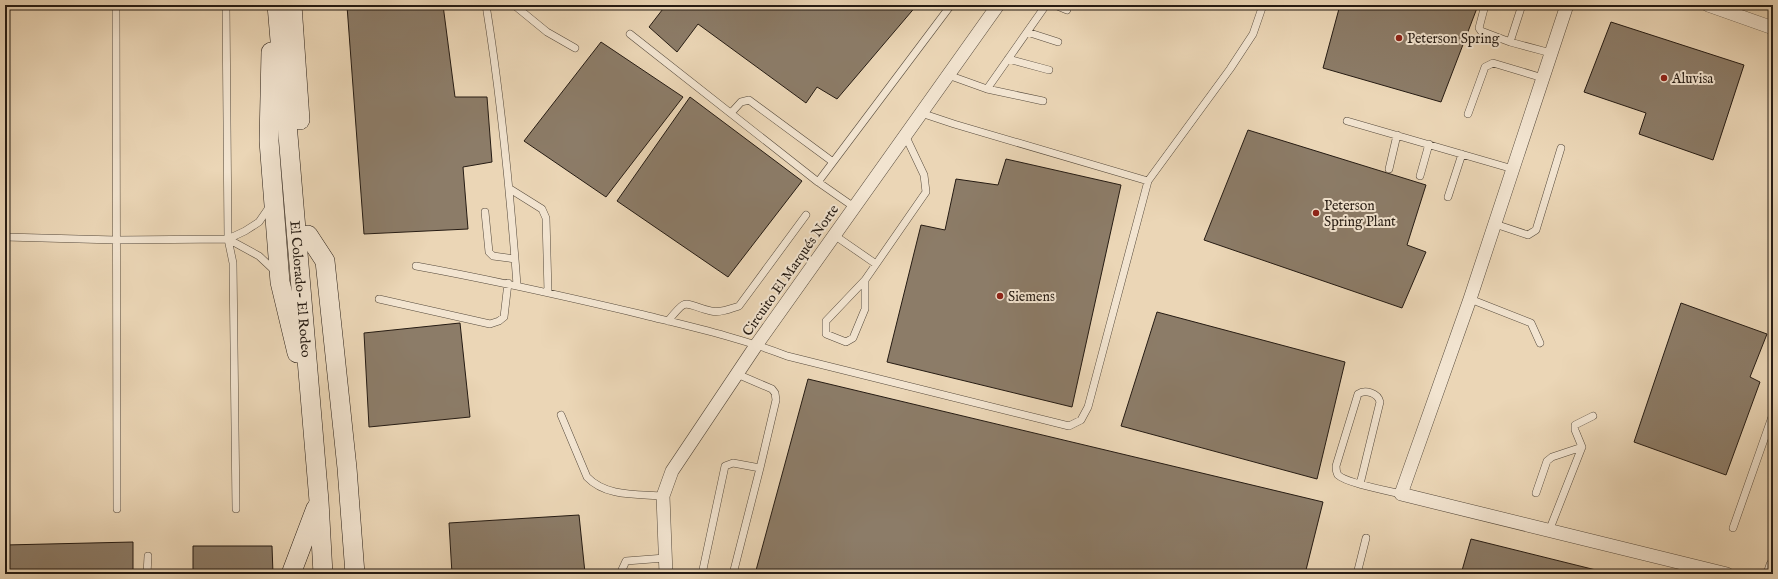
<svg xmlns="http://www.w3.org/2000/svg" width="1778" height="579" font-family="'IM FELL English',serif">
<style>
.building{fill:#8c7c68;stroke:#251b13}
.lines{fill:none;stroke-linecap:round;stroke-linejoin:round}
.lane-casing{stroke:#564a3c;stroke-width:8}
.street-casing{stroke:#564a3c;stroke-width:14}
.secondary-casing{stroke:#251b13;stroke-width:20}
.lane{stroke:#f2e4d0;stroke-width:7}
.street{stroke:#f2e4d0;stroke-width:13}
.secondary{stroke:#f2e4d0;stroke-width:19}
.poi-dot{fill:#8f2418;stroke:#f2e4d0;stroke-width:1.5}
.labels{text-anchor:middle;stroke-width:4;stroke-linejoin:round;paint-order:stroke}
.poi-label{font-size:14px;fill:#251b13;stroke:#f2e4d0;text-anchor:start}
.street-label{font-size:14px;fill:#251b13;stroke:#f2e4d0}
</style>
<rect width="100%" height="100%" fill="#ebd6b6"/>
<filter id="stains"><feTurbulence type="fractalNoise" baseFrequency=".005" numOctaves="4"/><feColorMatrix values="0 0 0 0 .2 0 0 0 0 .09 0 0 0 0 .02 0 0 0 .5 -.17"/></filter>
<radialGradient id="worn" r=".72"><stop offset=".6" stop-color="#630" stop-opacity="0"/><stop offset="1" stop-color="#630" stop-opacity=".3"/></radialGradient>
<path class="building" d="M356 5H443L455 97H487L492 162 463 167 468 229 364 234 347 6Z
M666 5H917L837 99 817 87 806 103 698 24 677 52 649 27Z
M1340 5H1468L1477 8 1441 102 1323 68Z
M1611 22 1744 65 1713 160 1639 134 1646 113 1584 92Z
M601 42 683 97 606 197 524 141Z
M690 97 802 181 728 277 617 201Z
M1248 130 1426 185 1407 245 1426 252 1402 308 1204 240Z
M1006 159 1121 185 1072 407 887 362 921 225 945 230 956 179 998 185Z
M1681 303 1767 334 1750 377 1760 382 1726 475 1634 442Z
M1157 312 1345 362 1317 479 1121 426Z
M460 323 470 417 369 427 364 333Z
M808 379 1323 502 1305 574H755Z
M579 515 585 573 597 574H452L449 523Z
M1471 539 1612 574H1461Z
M133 542V574H5V545Z
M193 546H272L273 574H193Z"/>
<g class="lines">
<g class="lane-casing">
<path id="lane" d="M116 5 117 509
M226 5 228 239 233 263 236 509
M486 5C501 98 510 191 517 285
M514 5 547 32 575 48
M1055 5 1067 10
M1485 5 1479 28 1481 31 1510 42
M1520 5 1521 8 1510 42 1551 53
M1027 32 1058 42
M630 34 818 182 854 207
M1008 59 1049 70
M948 75 987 89 1046 5
M987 89 1043 101
M731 113 741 102 749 100 833 162
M1468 114 1485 67 1493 63 1543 78
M1347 121 1513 169
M1389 169 1397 135
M1420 176 1429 144
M1148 181 1230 69 1253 34 1263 5
M818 182 951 5
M510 189 542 209 546 218 548 292
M1448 197 1462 154
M485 212 489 252 493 256 515 259
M1495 224 1528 235 1536 230 1561 148
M834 235 876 264
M5 237 116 240 228 239 245 231 259 222 270 206
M228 239 259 256 275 271
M416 266C493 280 568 297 644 315 692 327 741 338 787 356L1069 426 1081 420 1088 407 1148 181 954 124 921 113
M865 280 826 321V334L846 342 853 338 865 309V280L926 192 924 175 905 135
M379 299 490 324 499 321 504 317 508 283
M1470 299 1531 323 1540 343
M668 321C689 295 683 305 711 311 720 313 730 309 739 306L806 215
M737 374 772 389 775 393 776 400 760 468
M561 415 587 477C606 497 637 494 663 496
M1360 484 1380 402C1378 393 1365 389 1358 394L1336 466C1336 469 1336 472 1338 475 1346 483 1389 491 1401 494
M1536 493 1547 461 1552 457 1582 447
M1733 528 1773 414
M1549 531 1582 447 1575 430V425L1593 416
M666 573 681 574
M147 574 148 556
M620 574 626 561 665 558
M702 574 725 466 733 463 760 468 733 574
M1357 574 1366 538"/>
</g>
<g class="street-casing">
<path id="street" d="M1567 5 1470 299 1401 494 1727 574
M1708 5 1773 28
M666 574 663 496 672 471 757 344 998 5
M1770 574 1773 565"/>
</g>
<g class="secondary-casing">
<g id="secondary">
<path id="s1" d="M277 5 319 501 323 574"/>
<path d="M292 5 300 120"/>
<path d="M271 52 269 141 280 282 297 353"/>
<path d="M308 235 325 261 347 468 355 574"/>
<path d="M291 574 316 508"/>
</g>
</g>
<use href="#lane" class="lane"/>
<use href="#street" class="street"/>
<use href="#secondary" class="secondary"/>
</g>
<g class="poi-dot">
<circle cx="1399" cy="38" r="4"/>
<circle cx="1664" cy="78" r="4"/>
<circle cx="1316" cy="213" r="4"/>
<circle cx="1000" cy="296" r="4"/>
</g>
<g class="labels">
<g class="poi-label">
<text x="1407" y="43">Peterson Spring</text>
<text x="1672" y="83">Aluvisa</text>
<text x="1324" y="210">Peterson<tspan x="1324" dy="16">Spring Plant</tspan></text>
<text x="1008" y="301">Siemens</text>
</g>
<g class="street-label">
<text transform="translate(790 270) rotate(-55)" y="5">Circuito El Marqués Norte</text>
<text dy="5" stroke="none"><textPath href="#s1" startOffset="285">El Colorado- El Rodeo</textPath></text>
</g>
</g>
<rect width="1778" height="579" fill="none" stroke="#ebd6b6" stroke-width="20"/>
<rect x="6" y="6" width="1766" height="567" fill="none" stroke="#251b13" stroke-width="2"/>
<rect x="10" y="10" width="1758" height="559" fill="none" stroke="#251b13"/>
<rect width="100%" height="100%" filter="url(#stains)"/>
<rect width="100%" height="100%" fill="url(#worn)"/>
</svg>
